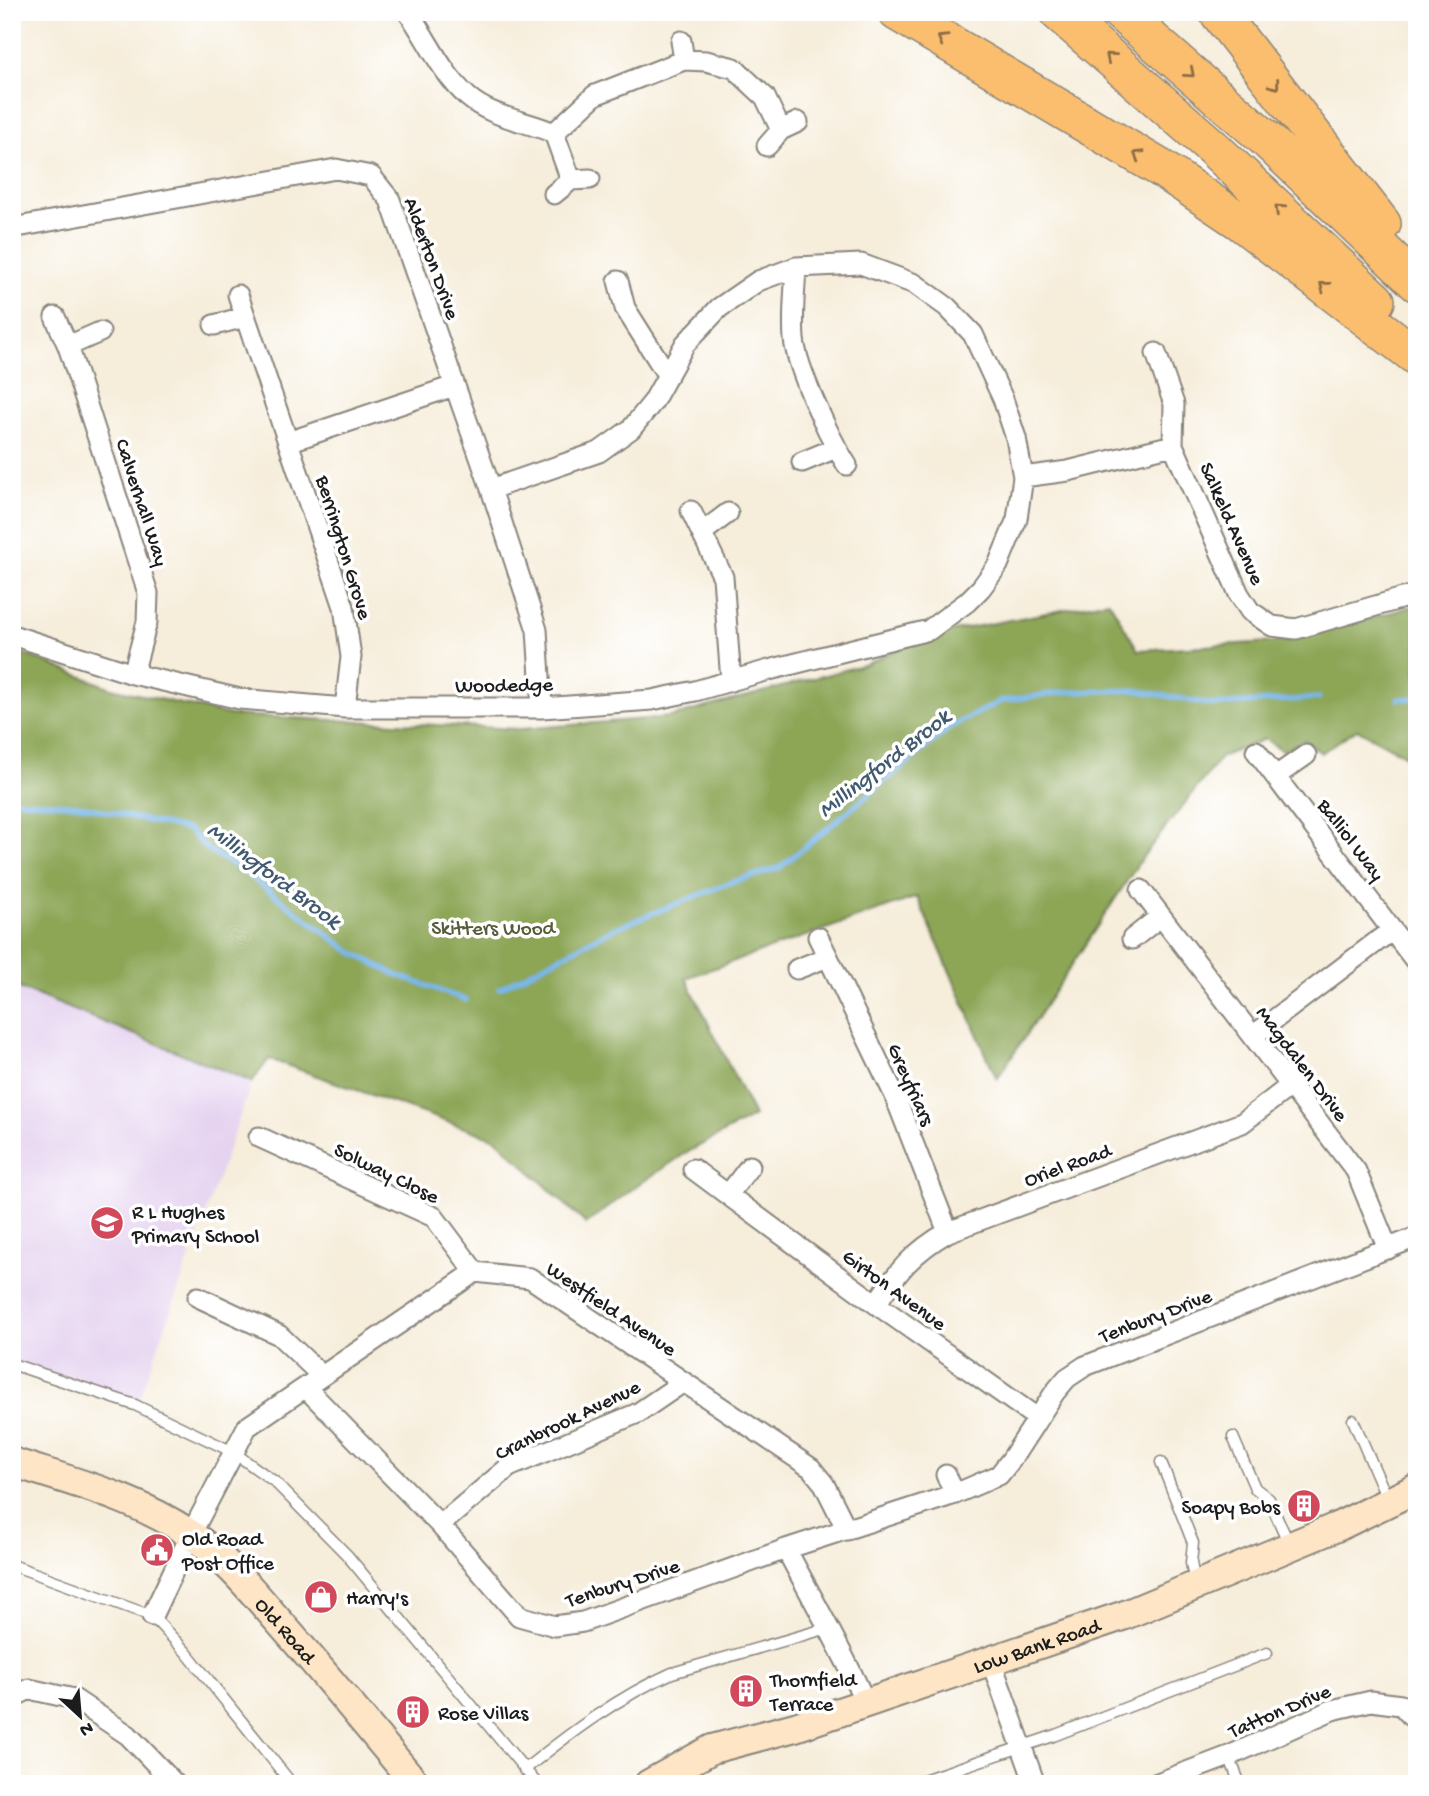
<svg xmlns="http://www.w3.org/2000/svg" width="1429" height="1796" font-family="'Gochi Hand',sans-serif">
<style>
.built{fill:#e5d3f0}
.forest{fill:#8ca657;stroke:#54613a;stroke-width:2}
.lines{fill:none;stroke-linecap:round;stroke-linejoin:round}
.stream{stroke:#79b7ec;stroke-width:5}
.lane-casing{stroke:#89847b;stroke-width:13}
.street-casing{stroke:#89847b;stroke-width:23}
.secondary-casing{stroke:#89847b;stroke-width:32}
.highway-casing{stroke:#89847b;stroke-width:40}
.lane{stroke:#fff;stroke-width:10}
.street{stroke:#fff;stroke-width:19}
.secondary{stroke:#fde5c5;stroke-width:28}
.highway{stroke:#fbbe6e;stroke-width:37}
.oneway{stroke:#8c6d45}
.labels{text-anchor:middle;stroke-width:7;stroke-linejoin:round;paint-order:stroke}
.street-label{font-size:21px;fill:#1c1c1c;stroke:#fff}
.park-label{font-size:21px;fill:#575d38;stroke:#fff}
.poi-label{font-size:21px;fill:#1c1c1c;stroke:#fff;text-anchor:start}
.water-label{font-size:23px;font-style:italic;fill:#415a6f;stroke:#fff}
</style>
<rect width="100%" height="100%" fill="#fff"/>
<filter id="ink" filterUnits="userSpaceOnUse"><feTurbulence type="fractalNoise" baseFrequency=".0143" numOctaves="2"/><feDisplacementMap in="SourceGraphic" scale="14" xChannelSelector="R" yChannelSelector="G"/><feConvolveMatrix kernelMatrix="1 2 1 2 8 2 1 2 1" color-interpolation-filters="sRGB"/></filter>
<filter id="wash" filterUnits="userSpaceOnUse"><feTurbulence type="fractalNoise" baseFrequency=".00686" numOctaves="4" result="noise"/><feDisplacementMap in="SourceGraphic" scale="28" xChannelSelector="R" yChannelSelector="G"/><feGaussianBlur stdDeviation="1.57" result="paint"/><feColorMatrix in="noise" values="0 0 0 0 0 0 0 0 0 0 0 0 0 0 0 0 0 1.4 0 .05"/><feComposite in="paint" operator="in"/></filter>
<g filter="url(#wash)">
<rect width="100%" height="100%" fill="#f6edda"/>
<path class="built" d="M12 985 252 1082 136 1409 12 1363Z"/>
<path class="forest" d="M1109 601 1138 650 1288 641 1417 605V762L1357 729 1321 753 1305 740 1283 751 1265 739 1221 757 1142 858 997 1079 917 897 686 978 754 1116 686 1153 635 1187 586 1224 496 1139 269 1059 252 1082 12 985V649L111 688 230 715 520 729 670 717 866 664 927 636Z"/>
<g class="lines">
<path class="stream" d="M1398 699 1417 698
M12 800 78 805 189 830 207 849 237 867 350 951 394 974 466 1000
M500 988 613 929 732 882 779 868 952 726 1001 701 1065 692 1135 690 1214 705 1319 698"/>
</g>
</g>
<g filter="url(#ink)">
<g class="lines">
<g class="lane-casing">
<path id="lane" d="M12 1364 135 1405 233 1452 275 1482 347 1555 537 1784
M1353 1420 1388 1500
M1233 1437 1255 1488 1269 1499 1289 1544
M1161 1462 1193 1543 1191 1563 1195 1582
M12 1565 152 1616 186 1652 292 1784
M1229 1756 1240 1784
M524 1770C570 1733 618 1697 672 1673L828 1628
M912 1784 1053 1736 1267 1653"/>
</g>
<g class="street-casing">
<path id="street" d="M408 12C428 40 442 74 468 97 491 117 526 121 554 133L571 180
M684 60 706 61 734 68 765 97 781 130
M554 133 595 95 684 60 681 41
M767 146 781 130 798 122
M554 194 571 180 590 179
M12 228 336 169 371 176 390 200 491 489 537 630 542 708
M796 267C795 290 792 315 794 339 797 369 830 439 847 465
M618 281 625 308 668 376
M238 295 344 607 351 657 345 708
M55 317 68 346 148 593 147 622 133 674
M214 325 245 317
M68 346 100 332
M1156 353 1174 404 1173 445 1239 594 1250 611 1272 626 1296 629 1417 594
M288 442 454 386
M802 462 836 448
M1023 477 1068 471 1173 445
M691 511 723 577 731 681
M703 532 728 513
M12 635 133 674 240 699 345 708H542L652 700 695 691 769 670 929 630 967 602 981 588 998 565 1017 519 1023 477 1016 438 1003 399 973 334 947 307 915 284 861 264 796 267 758 281 719 308 685 344 653 402 631 429 599 452 491 489
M1256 751 1417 963
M1276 776 1306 755
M1141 890 1356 1171 1388 1249
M1132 939 1161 916
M828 957 894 1094 948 1232
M797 969 828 957 818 937
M1254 1035 1392 930
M259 1137 434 1217 475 1272
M693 1169 728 1195 750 1166
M728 1195 876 1304 1037 1418
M198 1297 279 1335 321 1375
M876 1304C898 1271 913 1252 948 1232L1242 1123 1290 1086
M306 1388 440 1525 519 1616 555 1626 583 1622 786 1549 955 1494
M946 1475 955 1494 999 1475 1011 1460 1055 1392 1067 1378 1085 1366 1417 1237
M440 1525 509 1467 638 1413 682 1383
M786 1549C813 1600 842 1649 865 1702
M152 1616 191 1534 247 1427 475 1272 530 1278 811 1468 824 1484 847 1530
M991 1661 1035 1784
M12 1698 29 1689 74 1699 128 1735 175 1784
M1155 1784 1229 1756 1332 1710 1371 1701 1401 1705 1417 1722"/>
</g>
<g class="secondary-casing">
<g id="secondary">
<path id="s1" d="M12 1462C73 1482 137 1498 190 1534 223 1556 249 1587 274 1616 323 1671 369 1728 416 1784"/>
<path id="s2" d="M649 1784 712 1749 795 1727 1125 1615 1339 1526 1417 1488"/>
</g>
</g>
<g class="highway-casing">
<path id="highway" d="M897 12 1162 169 1241 222 1417 357
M1058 12 1211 146 1376 301
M1120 12 1266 139 1417 283
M1218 12 1382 224"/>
</g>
<use href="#lane" class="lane"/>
<use href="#street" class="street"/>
<use href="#secondary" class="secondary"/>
<use href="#highway" class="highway"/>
</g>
<defs><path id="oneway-chevron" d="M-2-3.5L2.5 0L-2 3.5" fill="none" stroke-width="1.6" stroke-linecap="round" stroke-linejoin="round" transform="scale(1.75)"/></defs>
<g class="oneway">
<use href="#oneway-chevron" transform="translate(942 39) rotate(-149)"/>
<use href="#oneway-chevron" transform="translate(1110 57) rotate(-139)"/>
<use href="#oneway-chevron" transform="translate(1190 73) rotate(41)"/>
<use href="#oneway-chevron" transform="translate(1275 85) rotate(52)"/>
<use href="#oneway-chevron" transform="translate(1138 155) rotate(-149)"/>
<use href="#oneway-chevron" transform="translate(1279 209) rotate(-137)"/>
<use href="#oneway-chevron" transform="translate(1324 286) rotate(-142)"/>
</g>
</g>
<defs>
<g id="school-disc" transform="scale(1.75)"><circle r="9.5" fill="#d1495b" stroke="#fff"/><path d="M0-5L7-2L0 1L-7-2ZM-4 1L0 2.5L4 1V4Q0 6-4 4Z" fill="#fff"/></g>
<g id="building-disc" transform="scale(1.75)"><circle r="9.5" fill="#d1495b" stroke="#fff"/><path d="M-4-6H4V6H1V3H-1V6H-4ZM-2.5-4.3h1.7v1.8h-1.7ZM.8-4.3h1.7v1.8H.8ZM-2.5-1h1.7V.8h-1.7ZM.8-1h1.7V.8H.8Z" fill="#fff"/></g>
<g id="civic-disc" transform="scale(1.75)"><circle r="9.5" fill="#d1495b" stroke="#fff"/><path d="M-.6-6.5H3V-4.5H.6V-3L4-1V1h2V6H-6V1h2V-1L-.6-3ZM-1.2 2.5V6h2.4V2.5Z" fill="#fff"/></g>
<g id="shop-disc" transform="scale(1.75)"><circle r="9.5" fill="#d1495b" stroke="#fff"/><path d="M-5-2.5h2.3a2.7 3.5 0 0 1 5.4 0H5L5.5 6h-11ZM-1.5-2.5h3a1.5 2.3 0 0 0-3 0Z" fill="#fff"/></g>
</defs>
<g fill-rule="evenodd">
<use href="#school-disc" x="107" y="1223"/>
<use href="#building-disc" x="1304" y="1506"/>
<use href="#civic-disc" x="157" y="1550"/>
<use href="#shop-disc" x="321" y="1597"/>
<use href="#building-disc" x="746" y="1691"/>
<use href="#building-disc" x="413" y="1712"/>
</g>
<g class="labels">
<g class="street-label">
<text transform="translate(433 258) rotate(70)" y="7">Alderton Drive</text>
<text transform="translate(143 502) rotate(72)" y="7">Calverhall Way</text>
<text transform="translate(1233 523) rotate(66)" y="7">Salkeld Avenue</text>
<text transform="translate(345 547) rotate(73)" y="7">Berrington Grove</text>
<text transform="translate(504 684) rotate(-1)" y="7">Woodedge</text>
<text transform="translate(1352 839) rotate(53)" y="7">Balliol Way</text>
<text transform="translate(1303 1063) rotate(53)" y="7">Magdalen Drive</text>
<text transform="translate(912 1084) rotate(66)" y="7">Greyfriars</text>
<text transform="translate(1067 1164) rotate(-20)" y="7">Oriel Road</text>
<text transform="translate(387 1172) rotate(26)" y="7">Solway Close</text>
<text transform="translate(895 1289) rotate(36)" y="7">Girton Avenue</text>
<text transform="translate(612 1308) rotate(34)" y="7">Westfield Avenue</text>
<text transform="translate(1155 1315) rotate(-21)" y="7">Tenbury Drive</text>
<text transform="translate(567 1419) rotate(-26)" y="7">Cranbrook Avenue</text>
<text transform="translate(622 1582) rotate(-18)" y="7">Tenbury Drive</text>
<text dy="7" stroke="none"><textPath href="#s1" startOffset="329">Old Road</textPath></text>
<text dy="7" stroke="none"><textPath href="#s2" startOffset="413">Low Bank Road</textPath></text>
<text transform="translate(1279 1710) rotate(-23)" y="7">Tatton Drive</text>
</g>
<g class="park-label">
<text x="493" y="934">Skitters Wood</text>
</g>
<g class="poi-label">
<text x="132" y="1218">R L Hughes<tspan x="132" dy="24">Primary School</tspan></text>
<text x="1280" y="1513" text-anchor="end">Soapy Bobs</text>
<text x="182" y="1545">Old Road<tspan x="182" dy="24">Post Office</tspan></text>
<text x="346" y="1604">Harry's</text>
<text x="770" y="1686">Thornfield<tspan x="770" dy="24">Terrace</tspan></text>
<text x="438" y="1719">Rose Villas</text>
</g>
<g class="water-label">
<text transform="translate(883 762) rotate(-38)" y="8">Millingford Brook</text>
<text transform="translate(275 874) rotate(37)" y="8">Millingford Brook</text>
</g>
</g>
<rect width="1429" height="1796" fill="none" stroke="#fff" stroke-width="42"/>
<g transform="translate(80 1716) rotate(154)" stroke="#ffffff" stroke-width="5" paint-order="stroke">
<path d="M0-5L12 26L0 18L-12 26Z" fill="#1c1c1c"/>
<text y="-10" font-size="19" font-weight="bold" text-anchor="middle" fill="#1c1c1c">N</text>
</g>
</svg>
